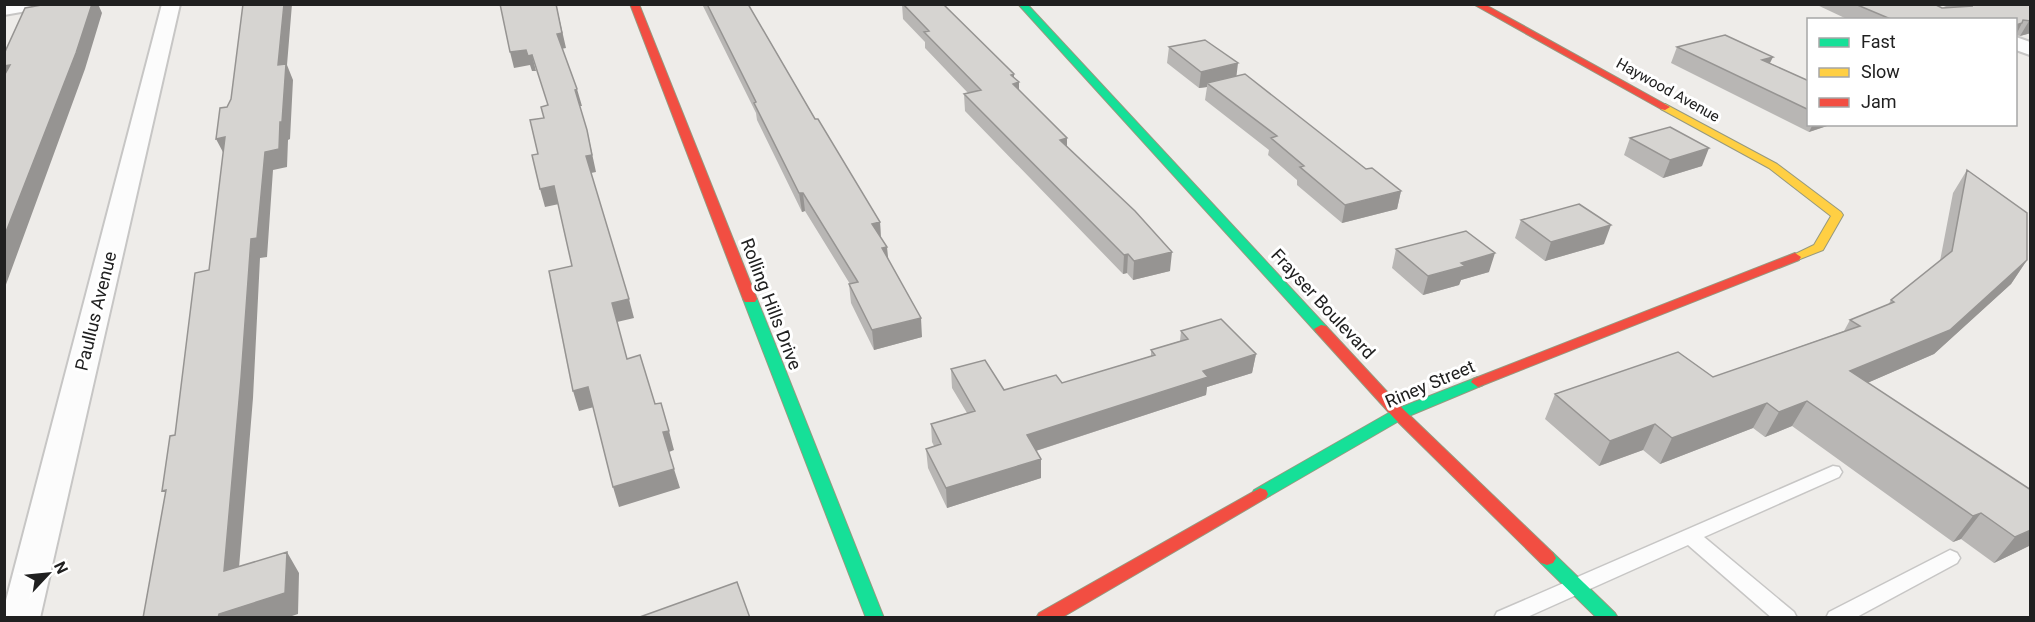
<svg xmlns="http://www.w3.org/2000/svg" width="2035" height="622" font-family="Roboto,sans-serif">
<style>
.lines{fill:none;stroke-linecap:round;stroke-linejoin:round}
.lane-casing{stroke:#c7c6c5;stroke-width:3}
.street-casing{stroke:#c7c6c5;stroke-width:4}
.fast-casing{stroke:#96997f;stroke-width:2}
.slow-casing{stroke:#96997f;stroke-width:2}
.jam-casing{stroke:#96997f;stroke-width:2}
.lane{fill:#fcfcfc;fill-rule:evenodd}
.street{fill:#fcfcfc;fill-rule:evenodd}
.fast{fill:#16e098;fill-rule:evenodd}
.slow{fill:#ffcf43;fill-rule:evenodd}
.jam{fill:#f24e42;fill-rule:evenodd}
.wall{fill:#b8b6b4}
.shaded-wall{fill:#969492}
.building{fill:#d6d4d1;stroke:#969492;stroke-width:1.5}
.labels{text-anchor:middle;stroke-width:6;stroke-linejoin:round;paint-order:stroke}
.far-street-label{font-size:15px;fill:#202020;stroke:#fff}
.street-label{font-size:18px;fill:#202020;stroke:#fff}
</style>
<rect width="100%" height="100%" fill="#eeece9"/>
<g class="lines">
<g class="lane-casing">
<path id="lane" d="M1833 466 1839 467 1842 472 1839 477 1704 537 1794 612 1797 618H1772L1688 545 1525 618H1494L1497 612Z
M1950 550 1957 553 1960 558 1957 563 1855 618H1826L1829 612Z"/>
</g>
<g class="street-casing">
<path id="street" d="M4 4H46L44 8 4 15Z
M162 4H180L40 618H4V608Z
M2016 37 2030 42V55L2016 50Z"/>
</g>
<g class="fast-casing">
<path id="fast" d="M1018 4H1027L1326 326 1328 329 1326 332H1316Z
M750 295 757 299 884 618H866L743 299Z
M1478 377 1485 382 1483 385 1404 418 1266 498 1260 500 1254 498 1252 494 1254 490 1394 410Z
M1547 551 1553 553 1615 613 1618 618H1597L1541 563 1538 558 1541 553Z"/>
</g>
<g class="slow-casing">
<path id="slow" d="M1665 104 1777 164 1841 212 1843 215 1823 250 1795 261 1789 257 1814 245 1831 216 1769 168 1661 109 1660 107Z"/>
</g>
<g class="jam-casing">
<path id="jam" d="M630 4H639L757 299 755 302H745L743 299Z
M1473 4H1484L1670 107 1665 110 1661 109Z
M1795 253 1801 257 1799 260 1483 385 1478 387 1471 382 1473 379Z
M1321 325 1326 326 1404 410 1553 553 1556 558 1553 563 1547 565 1541 563 1394 418 1316 332 1314 329Z
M1260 488 1266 490 1268 494 1266 498 1061 618H1036L1039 613Z"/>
</g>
<use href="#lane" class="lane"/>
<use href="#street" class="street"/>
<use href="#fast" class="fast"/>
<use href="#slow" class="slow"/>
<use href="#jam" class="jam"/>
</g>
<path class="wall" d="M702 4H748L815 119 880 222 881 238 888 259 922 337 874 350 851 303 849 284H850L805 211 802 212 757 120 756 113Z
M902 4 1014 78 1019 82V90L1067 138V147L1170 271 1133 280 1127 273 1123 274 965 111 964 94 968 93 925 48V42L903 19Z
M1815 4H1934L1942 8 1946 7 1939 4H2031V33L2020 36 2016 35V20H1849Z
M1169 47 1236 76 1366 169 1401 191 1397 209 1342 223 1297 185V180L1268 155 1269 150 1205 100 1207 87 1199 88 1167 63Z
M1677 47 1770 63 1809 81V124H1833L1809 132 1671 63Z
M1630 138 1702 166 1663 178 1624 155Z
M1967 170 2027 260 2011 284 1934 354 1867 383 2031 545 1994 563 1961 539 1953 542 1792 426 1765 437 1753 428 1660 464 1643 450 1599 466 1545 419 1555 394 1713 377 1844 331 1850 320 1888 305 1891 300 1940 261 1953 193Z
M1521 220 1604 244 1545 261 1515 238Z
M1396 249 1489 272 1461 280 1459 285 1423 295 1392 268Z
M1181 331 1256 354 1252 373 1207 387 1206 395 1036 451 1041 478 947 508 928 468 926 449 934 446 932 442 931 424 967 413 952 388 951 369 1004 390 1062 383 1151 356V350L1180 341Z"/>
<path class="shaded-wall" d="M92 4H98L102 13 85 69 4 290V237Z
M284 4H292L287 65 293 80 290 139 288 140 287 167 273 170 267 257 260 258 253 398 237 592 224 571 251 239 265 152 280 122 278 65Z
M556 4 566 48 561 49 557 34Z
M2029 21H2031V33L2020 36Z
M2022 23 2016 35V25Z
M526 50 532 55 536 71H532L530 65 514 68 510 52Z
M1773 57 1765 73 1762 60Z
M1238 63 1236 80 1207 83V87L1199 88 1201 72Z
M10 65 4 76V66Z
M1014 74V83L1019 82V99L1013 101 1011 75Z
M577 89 582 106H579L575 90Z
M1813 124H1833L1809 132Z
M587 130 596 172 591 173 586 156Z
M225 137V156L216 139Z
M1067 138V156L1060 140Z
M1709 148 1702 166 1663 178 1670 160Z
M554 186 559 204 545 207 540 189Z
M1401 191 1397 209 1342 223 1345 205Z
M799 193H803L805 211 802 212Z
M880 222 881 241 872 224Z
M1611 225 1604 244 1545 261 1551 242Z
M887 247 889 266 882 248Z
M1172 252 1170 271 1133 280 1134 261Z
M1495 253 1489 272 1461 280 1459 285 1423 295 1428 276 1461 263Z
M1128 254 1127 273 1123 274 1124 255Z
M2027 260 2011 284 1934 354 1835 397 1850 371Z
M629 299 634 318 617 322 612 303Z
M921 318 922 337 874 350 872 330Z
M1256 354 1252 373 1207 387 1206 395 1026 454 1027 435 1203 371Z
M588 387 594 407 579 411 573 391Z
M1807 401 1792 426 1765 437 1779 412Z
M1767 403 1753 428 1660 464 1672 438Z
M1655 424 1643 450 1599 466 1610 441Z
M669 431 674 450 669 452 663 432Z
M1041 459V478L947 508 946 488Z
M674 469 680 488 619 507 613 487Z
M1981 513 1961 539 1953 542 1973 516Z
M2031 530V545L1994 563 2015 537Z
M287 552 299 573 298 614 286 618H218L219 614Z"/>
<path class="building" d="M47 4H92L76 53 4 237V76L10 65 4 66V54L25 8Z
M243 4H284L278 65 286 64 282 122H280L279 149 265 152 257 238 251 239 241 378 224 571 287 552 285 593 219 614 218 618H143L166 490 162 491 170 436 175 435 195 273 209 270 225 137 216 139 220 108 227 107 231 99Z
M500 4H556L562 33 557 34 577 89 575 90 587 130 592 155 586 156 629 299 612 303 627 359 640 355 655 404 661 403 669 431 663 432 674 469 613 487 588 387 573 391 549 271 572 266 554 186 540 189 532 155 538 154 530 120 544 118 541 107 548 105 532 55 528 56 526 50 510 52Z
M707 4H748L815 119H818L880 222 872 224 887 247 882 248 921 318 872 330 849 284 858 282 803 193H799L754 103 756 102Z
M903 4H943L1014 74 1011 75 1019 82 1013 84 1067 138 1060 140 1135 211 1172 252 1134 261 1128 254 1124 255 964 94 981 90 924 32 929 31Z
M1855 4H1934L1942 8 1972 6 1971 4H2031V21L2023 20 2022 23 2016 25V20H1893Z
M1725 35 1773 57 1762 60 1809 81V110L1677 47Z
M1205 40 1238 63 1201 72 1169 47Z
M1245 74 1366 169 1372 168 1401 191 1345 205 1300 167 1304 166 1271 138 1277 136 1207 83Z
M1670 127 1709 148 1670 160 1630 138Z
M1967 170 2027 213V260L1950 330 1850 371 2031 490V530L2015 537 1981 513 1973 516 1807 401 1779 412 1767 403 1672 438 1655 424 1610 441 1555 394 1678 352 1713 377 1860 326 1850 320 1894 302 1891 300 1952 251Z
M1579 204 1611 225 1551 242 1521 220Z
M1466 231 1495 253 1461 263 1465 266 1428 276 1396 249Z
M1221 319 1256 354 1203 371 1208 377 1027 435 1041 459 946 488 926 449 941 444 931 424 975 411 951 369 985 360 1004 390 1056 375 1062 383 1155 355 1151 350 1188 339 1181 331Z
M737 582 750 618H637Z"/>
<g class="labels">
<g class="far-street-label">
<text transform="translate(1668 90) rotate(29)" y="5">Haywood Avenue</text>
</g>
<g class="street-label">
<text transform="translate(771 304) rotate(69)" y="6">Rolling Hills Drive</text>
<text transform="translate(1323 304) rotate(47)" y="6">Frayser Boulevard</text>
<text transform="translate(96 311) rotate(-76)" y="6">Paullus Avenue</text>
<text transform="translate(1430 384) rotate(-23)" y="6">Riney Street</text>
</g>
</g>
<rect width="2035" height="622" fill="none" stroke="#202020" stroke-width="12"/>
<rect x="1807" y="18" width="210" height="108" fill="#ffffff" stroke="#a6a6a6" stroke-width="1.5"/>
<rect x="1819" y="38" width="30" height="9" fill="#16e098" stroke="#a6a6a6" stroke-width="1.5"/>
<text x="1861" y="48" font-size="18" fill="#202020">Fast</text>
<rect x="1819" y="68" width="30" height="9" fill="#ffcf43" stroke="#a6a6a6" stroke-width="1.5"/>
<text x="1861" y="78" font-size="18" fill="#202020">Slow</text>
<rect x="1819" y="98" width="30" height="9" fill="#f24e42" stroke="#a6a6a6" stroke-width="1.5"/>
<text x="1861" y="108" font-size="18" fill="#202020">Jam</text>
<g transform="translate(48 574) rotate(64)" stroke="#ffffff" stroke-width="4.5" paint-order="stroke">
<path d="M0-4.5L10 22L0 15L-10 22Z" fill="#202020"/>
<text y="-9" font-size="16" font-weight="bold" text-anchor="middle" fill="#202020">N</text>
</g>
</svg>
